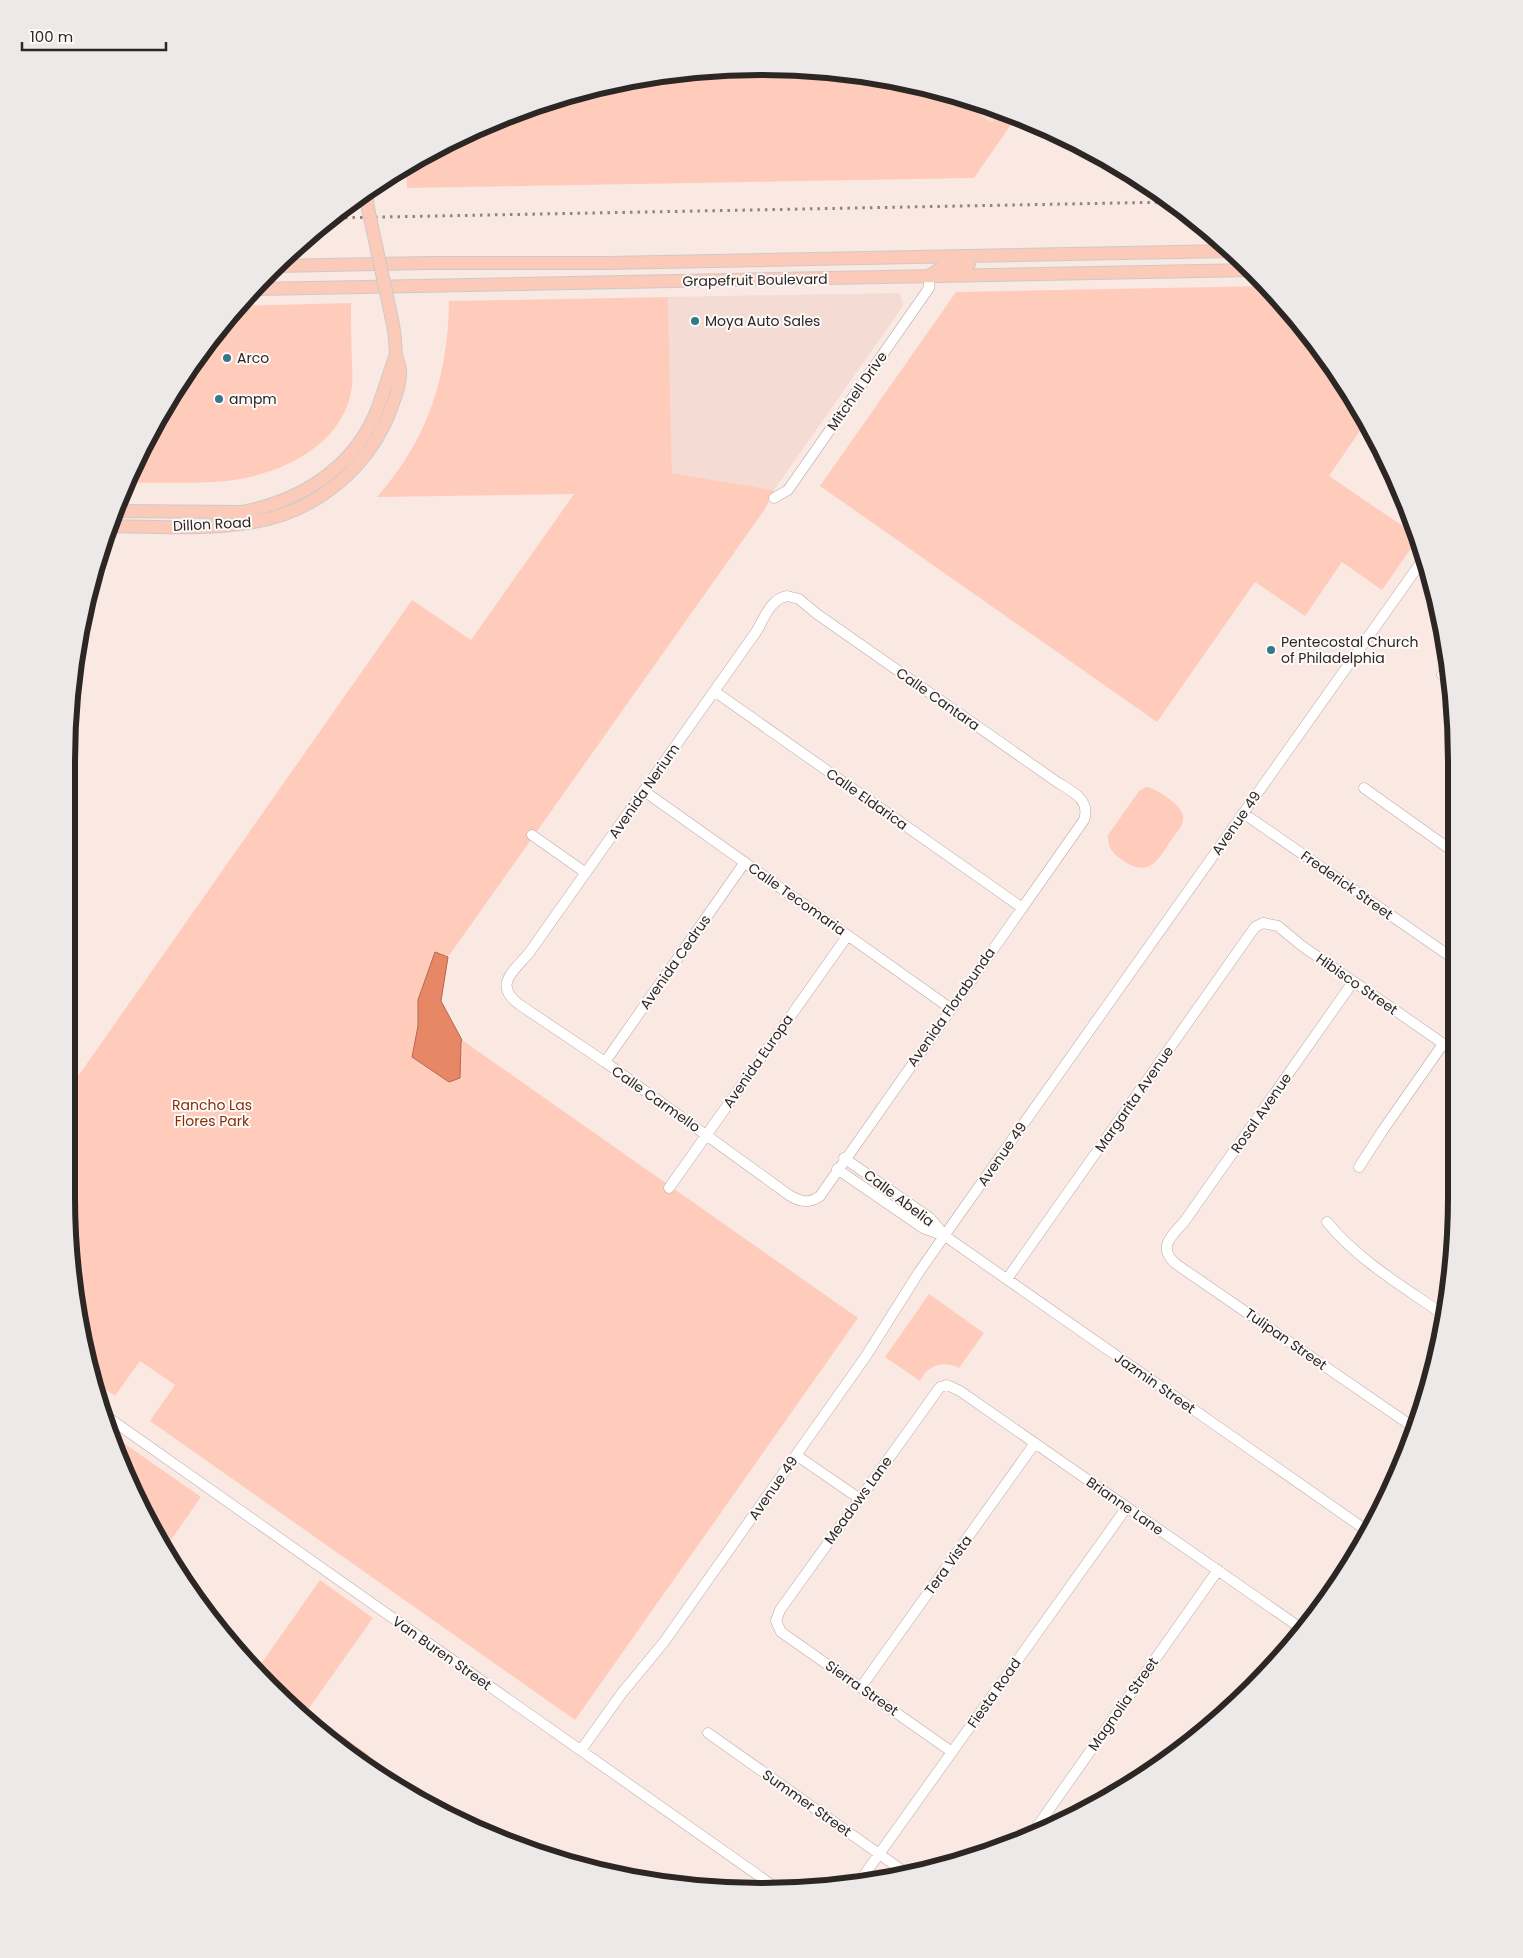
<svg xmlns="http://www.w3.org/2000/svg" width="1523" height="1958" font-family="Poppins,sans-serif">
<style>
.built{fill:#f4dbd3}
.green{fill:#fcb}
.water{fill:#e78765;stroke:#af6a52}
.lines{fill:none;stroke-linecap:round;stroke-linejoin:round}
.minor-casing{stroke:#baaaa4;stroke-width:11}
.major-casing{stroke:#cccbca;stroke-width:14}
.minor{stroke:#fff;stroke-width:10}
.major{stroke:#fbcab8;stroke-width:12}
.rail{stroke:#8f8480;stroke-width:3;stroke-dasharray:2.5 5;stroke-linecap:butt}
.major-bridge-casing{stroke:#cccbca;stroke-width:14;stroke-linecap:butt}
.major-bridge{stroke:#fbcab8;stroke-width:12}
.poi-dot{fill:#37778b;stroke:#fdfaf9;stroke-width:2}
.labels{text-anchor:middle;stroke-width:4;stroke-linejoin:round;paint-order:stroke}
.street-label{font-size:14px;fill:#2c2624;stroke:#fdfaf9}
.poi-label{font-size:14px;fill:#2c2624;stroke:#fdfaf9;text-anchor:start}
.park-label{font-size:14px;fill:#852f09;stroke:#fdfaf9}
.rim{fill:none;stroke:#2c2624;stroke-width:6}
</style>
<rect width="100%" height="100%" fill="#fae9e3"/>
<path class="built" d="M955 97 1000 111 992 123Z
M900 293 903 306 774 490 672 473 668 297Z"/>
<path class="green" d="M762 66 897 80 955 97 992 123 1000 111 1017 116 974 178 407 188 406 167 496 119 626 80Z
M1267 286 1340 375 1364 425 1329 476 1419 537 1382 590 1342 562 1305 616 1255 582 1157 722 820 486 956 292Z
M668 297 672 473 774 490 765 509 448 957 446 955 418 1000V1026L412 1057 449 1082 460 1078 461 1042 462 1040 858 1318 575 1720 150 1421 175 1385 140 1361 115 1396 91 1379 66 1197 67 1092 412 600 471 640 574 494 377 497C428 439 448 377 449 301Z
M351 303C351 322 351 341 352 360 352 368 353 378 352 386 345 446 278 476 225 481 192 484 159 482 126 483L138 454 210 338 240 306Z
M1146 787C1156 788 1182 805 1183 816 1184 825 1177 832 1172 839 1158 860 1149 879 1122 860 1112 852 1108 849 1108 835L1139 791Z
M929 1294 984 1333 959 1368C944 1360 927 1365 920 1381L885 1357Z
M115 1437 201 1497 164 1550 160 1544Z
M320 1580 373 1618 307 1711 369 1755 365 1761 270 1688 256 1671Z"/>
<path class="water" d="M435 952 448 957 441 1001 462 1040 461 1042 460 1078 449 1082 412 1057 418 1026V1000Z"/>
<g class="lines">
<g class="minor-casing">
<path id="minor" d="M774 498 788 490 929 288V276
M787 596 799 599 817 614 1057 782C1071 791 1091 799 1084 820L820 1196C809 1204 800 1202 789 1195L605 1062 520 1005C492 985 514 971 529 953L756 632C764 619 770 599 787 596Z
M1442 675 1451 681
M714 691 1021 907
M1364 788 1451 850
M644 791 950 1008
M1243 813 1451 957
M532 835 586 873
M1353 982 1184 1222C1171 1236 1157 1248 1176 1264L1416 1429
M605 1062 745 862
M844 1158 930 1218 944 1235
M1359 1167 1383 1130 1443 1044
M837 1169 923 1228 945 1236 1366 1530
M669 1188 848 935
M1327 1222C1359 1261 1404 1287 1444 1315
M1007 1279 1255 927 1263 923 1278 926 1302 946 1451 1049
M106 1416 779 1890
M796 1455 860 1499
M861 1687 1035 1443
M708 1733 906 1873
M581 1750 622 1693 664 1642 866 1356 919 1272 961 1212 1424 558
M952 1752 781 1632 776 1621 780 1610 940 1387 947 1385 960 1391 1302 1629
M1029 1838 1218 1570
M862 1878 1127 1507"/>
</g>
<g class="major-casing">
<path id="major" d="M366 191 368 208
M277 266 427 263H607L1230 251
M929 276 943 267 969 264
M256 289 1253 270
M114 511 242 512C298 502 350 470 374 417 383 397 388 375 396 355
M108 526C156 527 206 530 253 522 317 512 371 466 392 406 396 396 401 383 400 372 400 366 397 360 396 354 395 342 395 331 392 320"/>
</g>
<use href="#minor" class="minor"/>
<use href="#major" class="major"/>
<path class="rail" d="M330 218 1171 202"/>
<g class="major-bridge-casing">
<path id="major-bridge" d="M368 208 392 320"/>
</g>
<use href="#major-bridge" class="major-bridge"/>
</g>
<g class="poi-dot">
<circle cx="695" cy="321" r="5"/>
<circle cx="227" cy="358" r="5"/>
<circle cx="219" cy="399" r="5"/>
<circle cx="1271" cy="650" r="5"/>
</g>
<g class="labels">
<g class="street-label">
<text transform="translate(755 280) rotate(-1)" y="5">Grapefruit Boulevard</text>
<text transform="translate(857 391) rotate(-55)" y="5">Mitchell Drive</text>
<text transform="translate(212 524) rotate(-3)" y="5">Dillon Road</text>
<text transform="translate(938 699) rotate(35)" y="5">Calle Cantara</text>
<text transform="translate(644 791) rotate(-55)" y="5">Avenida Nerium</text>
<text transform="translate(867 799) rotate(35)" y="5">Calle Eldarica</text>
<text transform="translate(1236 823) rotate(-55)" y="5">Avenue 49</text>
<text transform="translate(1347 885) rotate(35)" y="5">Frederick Street</text>
<text transform="translate(797 899) rotate(35)" y="5">Calle Tecomaria</text>
<text transform="translate(675 962) rotate(-55)" y="5">Avenida Cedrus</text>
<text transform="translate(1357 984) rotate(35)" y="5">Hibisco Street</text>
<text transform="translate(951 1007) rotate(-55)" y="5">Avenida Florabunda</text>
<text transform="translate(758 1061) rotate(-55)" y="5">Avenida Europa</text>
<text transform="translate(656 1099) rotate(35)" y="5">Calle Carmello</text>
<text transform="translate(1134 1099) rotate(-55)" y="5">Margarita Avenue</text>
<text transform="translate(1261 1113) rotate(-55)" y="5">Rosal Avenue</text>
<text transform="translate(1002 1154) rotate(-55)" y="5">Avenue 49</text>
<text transform="translate(899 1198) rotate(37)" y="5">Calle Abelia</text>
<text transform="translate(1286 1339) rotate(35)" y="5">Tulipan Street</text>
<text transform="translate(1155 1383) rotate(35)" y="5">Jazmin Street</text>
<text transform="translate(773 1488) rotate(-55)" y="5">Avenue 49</text>
<text transform="translate(858 1500) rotate(-54)" y="5">Meadows Lane</text>
<text transform="translate(1125 1506) rotate(35)" y="5">Brianne Lane</text>
<text transform="translate(948 1565) rotate(-54)" y="5">Tera Vista</text>
<text transform="translate(442 1653) rotate(35)" y="5">Van Buren Street</text>
<text transform="translate(862 1688) rotate(35)" y="5">Sierra Street</text>
<text transform="translate(994 1693) rotate(-55)" y="5">Fiesta Road</text>
<text transform="translate(1123 1704) rotate(-55)" y="5">Magnolia Street</text>
<text transform="translate(807 1803) rotate(35)" y="5">Summer Street</text>
</g>
<g class="poi-label">
<text x="705" y="326">Moya Auto Sales</text>
<text x="237" y="363">Arco</text>
<text x="229" y="404">ampm</text>
<text x="1281" y="647">Pentecostal Church<tspan x="1281" dy="16">of Philadelphia</tspan></text>
</g>
<g class="park-label">
<text x="212" y="1110">Rancho Las<tspan x="212" dy="16">Flores Park</tspan></text>
</g>
</g>
<path d="M0 0H1523V1958H0ZM761 75H762A686 686 0 0 1 1448 761V1197A686 686 0 0 1 762 1883H761A686 686 0 0 1 75 1197V761A686 686 0 0 1 761 75Z" fill="#ece9e8" fill-rule="evenodd"/>
<path class="rim" d="M761 75H762A686 686 0 0 1 1448 761V1197A686 686 0 0 1 762 1883H761A686 686 0 0 1 75 1197V761A686 686 0 0 1 761 75Z"/>
<path d="M22 42v8h144v-8" fill="none" stroke="#2c2624" stroke-width="2.5"/>
<text x="30" y="42" font-size="15" fill="#2c2624" stroke="#fdfaf9" stroke-width="4" paint-order="stroke">100 m</text>
</svg>
